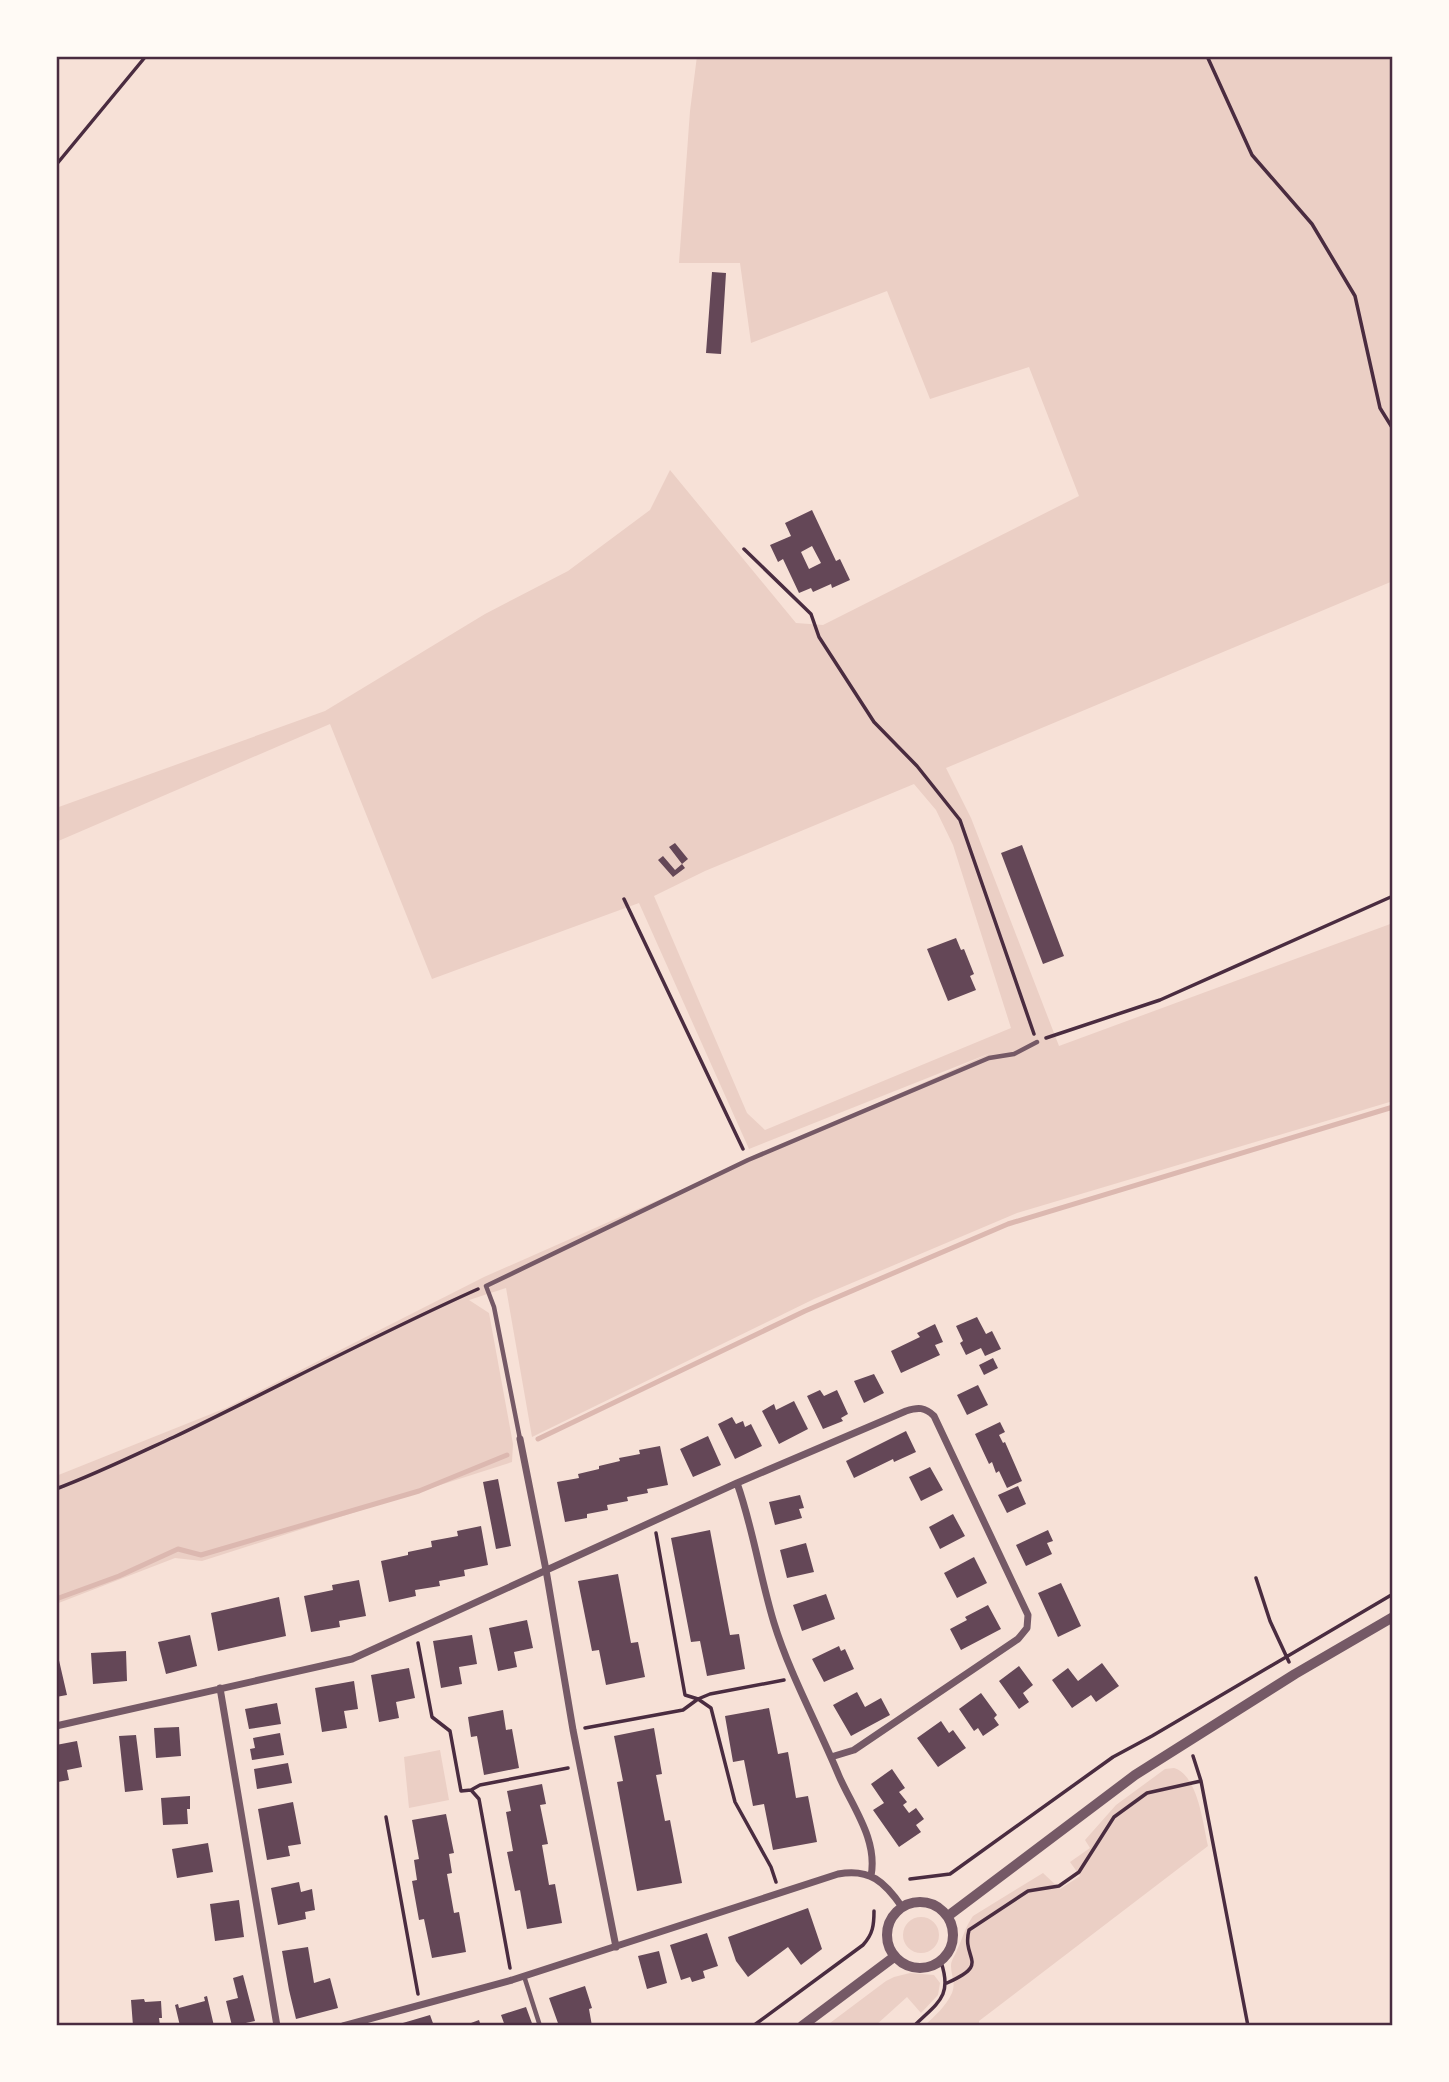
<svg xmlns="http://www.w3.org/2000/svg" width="1449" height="2082" font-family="Rubik,sans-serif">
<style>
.green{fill:#ebcfc5;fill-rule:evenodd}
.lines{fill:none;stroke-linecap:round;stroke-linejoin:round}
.stream{stroke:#dcb8b0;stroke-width:5}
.building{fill:#644757;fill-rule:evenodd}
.path{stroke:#4a2c40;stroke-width:3.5}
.service{stroke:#755966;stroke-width:4.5}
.minor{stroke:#755966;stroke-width:7}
.tertiary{stroke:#755966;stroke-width:10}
.neatline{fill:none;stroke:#4a2c40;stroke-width:2.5}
</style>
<rect width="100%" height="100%" fill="#f7e1d7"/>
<path class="green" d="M697 56H1393V581L946 768 971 818 1059 1046 1393 923V1101L1017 1213 814 1299 532 1437 506 1288 469 1300 489 1313 513 1444 512 1462 202 1561 175 1558 56 1604V1476L226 1408 484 1277 993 1052 749 1149 639 903 432 979 330 724 56 842V808L325 711 485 614 568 571 650 510 670 470 796 623 823 625 1079 496 1029 367 930 399 887 291 751 343 740 263H679L690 111ZM914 784 936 810 953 845 1011 1028 765 1130 747 1113 654 896 705 871Z
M440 1750 449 1800 409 1808 404 1757Z
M1174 1768C1198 1775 1203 1824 1208 1846L979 2021V2026H924C935 2016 946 2006 952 1993 956 1983 951 1975 951 1966 951 1960 955 1956 957 1950 963 1938 965 1927 973 1916L1043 1873 1060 1889 1080 1876 1070 1862 1090 1848 1085 1840 1116 1805 1165 1769Z
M903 1935a18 18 0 1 1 36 0a18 18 0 1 1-36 0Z
M910 1973 934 1975 940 1983 938 1995 921 2013 907 1997 875 2026H826L886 1981 894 1977Z"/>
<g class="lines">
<path class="stream" d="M538 1439 805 1311 1008 1224 1393 1107
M56 1599 119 1576 178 1549 201 1555 419 1491 507 1455"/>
</g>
<path class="building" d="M712 272 726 273 721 354 706 353Z
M812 510 836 561 840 559 850 580 832 588 831 584 813 592 811 588 799 593 783 559 778 562 770 545 791 536 785 523ZM812 546 821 563 809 569 801 552Z
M675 843 688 859 682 864 669 847Z
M1022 845 1064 956 1043 964 1001 853Z
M663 856 675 870 682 864 685 868 673 877 658 860Z
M956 938 961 950 964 949 974 974 970 976 976 990 948 1001 927 949Z
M977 1317 986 1334 992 1331 1001 1349 985 1356 981 1348 966 1355 960 1343 963 1341 956 1326Z
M935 1324 943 1342 935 1345 940 1355 901 1373 891 1351 920 1337 917 1333Z
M993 1358 998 1368 984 1375 979 1365Z
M874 1374 884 1393 864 1403 854 1381Z
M978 1385 988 1405 967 1415 957 1395Z
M820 1390 824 1396 837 1390 848 1414 841 1418 843 1421 823 1429 807 1396Z
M794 1401 808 1429 779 1444 762 1411 774 1404 776 1410Z
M732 1417 736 1424 743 1421 745 1427 751 1424 762 1446 735 1459 718 1424Z
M1000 1422 1005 1432 999 1435 1003 1443 1005 1442 1022 1481 1007 1488 999 1471 996 1473 992 1462 989 1464 975 1434Z
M906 1431 916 1452 894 1462 893 1459 854 1478 846 1461Z
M708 1436 721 1465 693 1477 680 1449Z
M660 1446 668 1485 647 1489 648 1493 627 1497 628 1501 607 1505 608 1510 587 1514V1518L565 1522 557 1482 579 1478 578 1474 599 1469V1466L620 1461 619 1458 640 1454 639 1450Z
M930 1467 943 1490 921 1501 909 1477Z
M498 1479 511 1546 496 1549 483 1482Z
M1018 1486 1026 1504 1007 1513 998 1495Z
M800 1495 804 1508 799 1509 802 1518 775 1525 769 1502Z
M953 1514 965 1536 940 1549 929 1527Z
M481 1526 488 1565 464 1570 465 1576 439 1581 440 1586 415 1590 416 1596 389 1602 381 1561 408 1555V1552L432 1547 431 1541 458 1536 457 1531Z
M710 1530 730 1635 739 1634 745 1669 707 1676 700 1641 691 1642 671 1538Z
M1048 1530 1053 1541 1047 1543 1052 1554 1026 1566 1016 1545Z
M806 1543 814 1572 787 1578 780 1550Z
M974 1557 987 1583 957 1598 944 1573Z
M618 1574 631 1643 638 1642 645 1677 606 1685 599 1650 592 1651 578 1581Z
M359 1580 366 1616 339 1621 340 1627 311 1632 304 1596 333 1590 332 1585Z
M1061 1583 1081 1626 1058 1637 1038 1593Z
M826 1594 835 1619 802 1631 793 1605Z
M279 1597 286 1636 218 1651 211 1613Z
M988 1605 1001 1629 961 1650 950 1629 967 1620 965 1617Z
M527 1620 533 1648 514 1652 517 1667 498 1671 489 1628Z
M190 1635 197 1666 166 1674 158 1642Z
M472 1635 477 1664 459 1667 462 1684 441 1688 433 1641Z
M839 1646 841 1651 845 1649 854 1669 824 1682 812 1659Z
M126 1651 127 1681 93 1684 91 1653Z
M56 1656H58L67 1695 56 1697Z
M1102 1663 1119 1686 1096 1702 1091 1695 1072 1708 1052 1680 1068 1668 1078 1681Z
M1019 1666 1033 1685 1023 1693 1029 1702 1019 1709 999 1681Z
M409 1668 415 1698 396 1702 399 1718 379 1722 371 1675Z
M354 1681 358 1709 344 1711 347 1728 322 1732 315 1688Z
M857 1692 865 1707 881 1698 890 1715 851 1736 833 1705Z
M981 1693 997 1715 994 1718 999 1725 983 1736 978 1728 974 1731 959 1709Z
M277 1703 281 1724 249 1729 245 1709Z
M769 1708 778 1754 788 1752 796 1798 808 1796 817 1842 773 1850 764 1804 753 1806 744 1760 733 1762 725 1716Z
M503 1710 506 1730 512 1729 519 1768 484 1775 477 1736 471 1737 468 1717Z
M941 1721 949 1733 953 1730 966 1748 938 1767 917 1738Z
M179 1727 181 1756 156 1758 154 1728Z
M654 1728 662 1774 656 1775 665 1821 670 1820 682 1883 637 1891 617 1782 623 1781 614 1736Z
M280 1733 284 1755 252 1760 250 1749 255 1748 253 1738Z
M136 1735 143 1790 125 1792 119 1736Z
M77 1741 82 1767 67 1770 69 1780 58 1782 56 1771V1745Z
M288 1763 292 1783 257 1789 254 1769Z
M892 1769 905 1788 899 1792 907 1802 903 1805 909 1813 916 1808 924 1819 916 1825 921 1832 899 1847 873 1810 884 1803 871 1784Z
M542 1784 546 1804 540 1805 548 1844 542 1845 549 1885 555 1884 562 1923 527 1929 520 1890 515 1891 507 1852 513 1851 506 1812 511 1811 507 1791Z
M190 1796V1809H187L188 1824 163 1825 161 1798Z
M293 1802 301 1844 288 1846 290 1856 267 1860 258 1809Z
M446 1814 454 1853 449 1854 452 1873 447 1874 454 1913 459 1912 466 1952 432 1958 424 1919 419 1920 412 1881 417 1880 414 1860 419 1859 412 1820Z
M208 1843 213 1872 177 1878 172 1849Z
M299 1882 301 1892 312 1889 315 1910 305 1912 306 1919 278 1925 271 1888Z
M239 1900 244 1937 215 1941 210 1904Z
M808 1908 822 1949 801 1965 788 1947 748 1977 736 1961 728 1937Z
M707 1933 718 1966 703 1971 705 1978 692 1982 690 1977 681 1980 670 1945Z
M308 1947 314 1983 330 1978 338 2008 296 2019 289 1990 282 1951Z
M659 1951 667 1983 647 1989 638 1956Z
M243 1975 255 2021 232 2026 226 2001 238 1998 233 1978Z
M585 1986 592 2008 589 2009 592 2026H559L549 1998Z
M207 1996 214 2026H180L175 2005 178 2004 179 2008 205 2001 204 1997Z
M144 1999 145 2002 161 2001 162 2018H159L160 2026H133L131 2000Z
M526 2007 533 2026H505L501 2015Z
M430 2015 434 2026H396V2025Z
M479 2020 481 2026H463Z"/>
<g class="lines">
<path class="path" d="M1207 56 1252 155 1312 224 1355 296 1380 408 1393 429
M56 165 146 56
M744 549 811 614 819 637 874 722 917 766 960 820 1034 1034
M624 899 743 1149
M1046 1038 1160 1000 1393 896
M56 1489C96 1474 135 1455 174 1437 276 1388 375 1335 478 1289
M656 1533 685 1695 698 1699 711 1708 735 1802 771 1867 776 1882
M1256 1578 1270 1621 1289 1662
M418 1643 432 1717 450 1731 461 1791 471 1790 480 1785 568 1768
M585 1728 683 1710 698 1699 710 1694 784 1680
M1193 1756 1201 1781 1248 2026
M471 1790 479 1799 510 1968
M386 1817 418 1994
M910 1879 950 1874 1113 1757 1152 1736 1393 1594
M947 1983C992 1963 961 1960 969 1930L1028 1891 1059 1886 1079 1872 1114 1817 1147 1793 1201 1781
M753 2026 863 1945C873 1934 874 1925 874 1911
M914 2026C937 2003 953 1997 941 1962"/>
<path class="service" d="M520 1439 494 1307 486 1286 748 1160 989 1058 1014 1054 1037 1042
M524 1976 540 2026"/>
<path class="minor" d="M520 1439 546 1570 573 1730 616 1947
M737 1483C753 1528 760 1577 774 1623 790 1675 818 1725 839 1776 853 1808 878 1840 871 1876
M220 1688 277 2026
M56 1726 352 1659 737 1483 906 1411C918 1407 925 1407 934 1416L1028 1615 1027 1628 1018 1639 854 1750 831 1757
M343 2026 512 1980 838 1874C870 1868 885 1882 902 1907"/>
<path class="tertiary" d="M887 1935a33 33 0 1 1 66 0a33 33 0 1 1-66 0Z
M948 1916 1135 1775 1295 1674 1393 1617
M802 2026 894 1957"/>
</g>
<rect width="1449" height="2082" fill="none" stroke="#fffaf5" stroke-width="116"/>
<rect x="58" y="58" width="1333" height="1966" class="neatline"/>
</svg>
